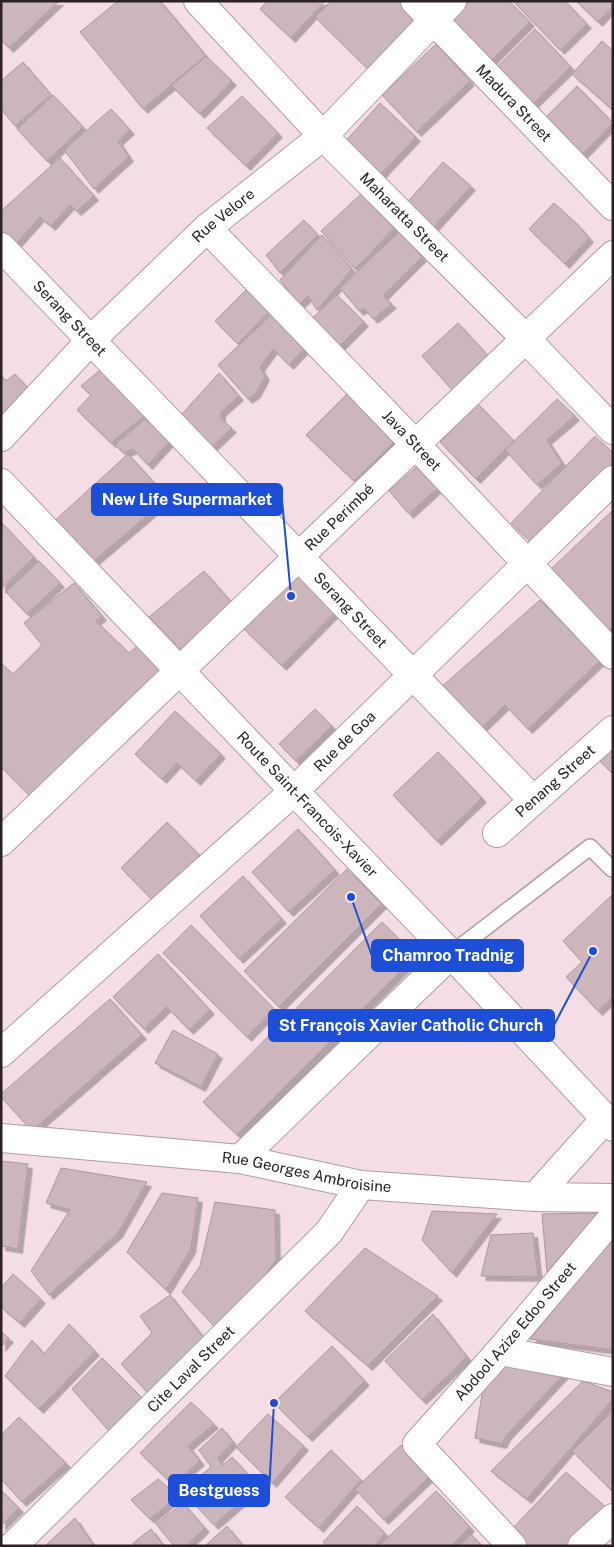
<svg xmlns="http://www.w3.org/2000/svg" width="614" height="1547" font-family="'Public Sans',sans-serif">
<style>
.building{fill:#ccb6bc;stroke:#ad979e;filter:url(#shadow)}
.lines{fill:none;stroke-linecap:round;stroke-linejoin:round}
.service-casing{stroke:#b19ca2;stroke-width:18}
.minor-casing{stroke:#b19ca2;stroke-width:30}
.tertiary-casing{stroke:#b19ca2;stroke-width:30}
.secondary-casing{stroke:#b19ca2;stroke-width:30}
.service{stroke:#fff;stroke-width:15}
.minor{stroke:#fff;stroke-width:28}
.tertiary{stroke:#fff;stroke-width:28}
.secondary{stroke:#fff;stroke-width:28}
.labels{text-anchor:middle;stroke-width:4.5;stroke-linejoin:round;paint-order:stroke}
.street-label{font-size:15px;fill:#2a2225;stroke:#feecf1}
.leader{fill:none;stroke:#1d4ed8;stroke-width:2}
.callout-dot{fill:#1d4ed8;stroke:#feecf1;stroke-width:2}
.callout{fill:#1d4ed8;stroke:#1d4ed8;stroke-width:2}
.callout-label{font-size:16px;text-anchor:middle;font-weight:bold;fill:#fff}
</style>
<defs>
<filter id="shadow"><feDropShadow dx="4.5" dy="4.5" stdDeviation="0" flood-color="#0004"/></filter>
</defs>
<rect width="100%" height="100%" fill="#f4dde4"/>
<path class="building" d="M1 1H59L9 48 1 40Z
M118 1H160L206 56 143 109 80 32Z
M267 1H325L291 38 260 9Z
M331 1H403L423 21 372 73 315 17Z
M468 1H509L530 22 487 65 446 24Z
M513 1H565L587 24 560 50Z
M576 1H613V6L598 22Z
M535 29 571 67 532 105 496 68Z
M602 41 613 51V110L572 74Z
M436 44 470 81 417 132 382 95Z
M206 56 232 81 200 114 171 85Z
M23 62 51 95 15 126 1 109V81Z
M577 86 613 123 580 157 543 120Z
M53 95 83 127 47 161 17 129Z
M242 96 278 133 246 166 207 128Z
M380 103 416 137 378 177 343 144Z
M111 109 130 130 118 141 129 157 94 189 64 150Z
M60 158 94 196 77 211 70 205 51 226 40 217 14 246 1 234V211Z
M443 162 471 186 429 232 403 207Z
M361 194 394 228 355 269 321 231Z
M554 203 578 225 589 238 565 264 529 229Z
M304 220 318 235 280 273 266 255Z
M400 231 422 257 383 296 392 304 373 319 364 308 359 311 340 288Z
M322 235 352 269 317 310 308 296 299 305 280 280Z
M248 288 270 311 238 344 215 321Z
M337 295 364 322 335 351 308 322Z
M272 314 305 348 289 365 273 349 260 367 265 376 256 393 248 399 218 365Z
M458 323 490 358 453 391 422 356Z
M105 366 147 414 111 443 77 410 91 395 81 386Z
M219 373 239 396 221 412V419L232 428 212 447 182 414Z
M15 374 29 389 1 417V375L6 381Z
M350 391 393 443 354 481 306 435Z
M557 399 575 416 547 440 562 463 537 485 505 450Z
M478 404 514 441 476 479 440 442Z
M145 419 170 441 148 465 133 449 124 453 115 445Z
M595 436 613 453V464L534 545 511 523Z
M128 454 168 498 94 561 51 524Z
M423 461 443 483 409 514 389 491Z
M613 510V627L609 631 550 570Z
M1 522 34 557 1 589Z
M39 561 60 583 27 614 6 592Z
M302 569 340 607 282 666 244 629Z
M204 571 234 605 182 651 149 617Z
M74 583 102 616 96 621 129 653 138 645 166 676 130 709 124 703 31 797 1 767V663L13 674 42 645 24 623Z
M540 600 600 661 528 729 505 705 479 730 439 689Z
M315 709 332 726 296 761 279 744Z
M175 711 221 754 196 781 177 763 162 779 135 754Z
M613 740V774L596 757Z
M438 752 482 798 437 841 393 795Z
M167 822 210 866 164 912 121 868Z
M298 829 335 870 289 912 252 872Z
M347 869 382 904 279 1007 244 971Z
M243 876 282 919 239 959 200 916Z
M613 894V997L598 1011 566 977 582 962 563 941Z
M382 922 416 956 237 1135 203 1102Z
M191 925 274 1009 247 1037 163 953Z
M158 954 210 1010 189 1030 167 1007 144 1029 113 997Z
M110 999 142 1035 32 1131 1 1097V1094Z
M173 1030 218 1054 201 1087 155 1063Z
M1 1161 28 1164 18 1249 1 1246Z
M61 1168 147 1182 118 1233 49 1295 31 1271 70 1210 46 1203Z
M162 1193 198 1198 191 1249 166 1290 127 1252Z
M215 1202 275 1210 276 1260 258 1286 217 1329 182 1292 200 1266Z
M432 1211 497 1214 452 1273 422 1240Z
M598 1213 547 1272 542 1214Z
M533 1233 538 1277 481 1276 491 1235Z
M613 1236V1350L530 1339Z
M365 1248 438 1296 368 1366 305 1311Z
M13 1274 41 1299 20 1323 1 1307V1288Z
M170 1295 207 1342 147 1392 121 1364 152 1333 140 1316Z
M433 1314 467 1357 422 1400 385 1361Z
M69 1324 95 1351 39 1409 5 1376 32 1340 44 1354Z
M1 1332 9 1338 1 1347Z
M332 1346 365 1381 308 1437 274 1403Z
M102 1358 142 1398 109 1431 72 1389Z
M501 1364 565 1373 506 1436 502 1444 475 1438 484 1382Z
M583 1381 613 1392V1399L527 1499 491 1471Z
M191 1402 214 1424 188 1446 200 1461 173 1485 140 1453Z
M613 1410V1492L572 1451Z
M268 1414 304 1446 272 1483 236 1447Z
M19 1417 66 1463 22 1502 1 1479V1435Z
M222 1428 233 1442 218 1458 223 1465 232 1457 259 1486 214 1525 182 1491 211 1467 199 1450Z
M401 1445 430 1476 384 1520 355 1489Z
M331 1450 361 1480 319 1528 285 1497Z
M566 1472 608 1509 570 1546H496Z
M158 1479 178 1496 150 1519 131 1500Z
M1 1490 19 1508 1 1526Z
M436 1491 470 1527 451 1546H379Z
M183 1503 205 1528 186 1546H174L156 1524Z
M357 1506 385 1533 374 1546H327L323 1542Z
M75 1518 94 1546H45Z
M227 1526 243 1546H205Z
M151 1529 164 1546H135L133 1543Z
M471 1534 482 1546H460Z"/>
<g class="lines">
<g class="service-casing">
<path id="service" d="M451 954 590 847 612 869"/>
</g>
<g class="minor-casing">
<g id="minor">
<path id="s1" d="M198 1 323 136 525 338 613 430"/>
<path id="s2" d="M415 1 613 206"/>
<path id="s3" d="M207 228 415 444 613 655"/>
<path id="s4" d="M1 247 533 800"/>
<path id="s5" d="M1 437 91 340 207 228 323 136 452 1"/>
<path id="s6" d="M497 833 613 730"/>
<path id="s7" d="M1 842 613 255"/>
<path id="s8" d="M1 1053 294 791 613 480"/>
<path d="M240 1159 451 954"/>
<path d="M500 1351 613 1372"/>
<path id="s9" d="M13 1546 329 1232 361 1185"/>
<path id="s10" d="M512 1546 417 1444 500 1351 613 1217"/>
<path d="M582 1546 613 1518"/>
</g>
</g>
<g class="tertiary-casing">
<g id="tertiary">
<path id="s11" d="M1 1138 240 1159 361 1185 535 1197 613 1198"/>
<path d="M535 1197 605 1119"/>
</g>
</g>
<g class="secondary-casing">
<g id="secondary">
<path id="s12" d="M1 483 294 791 451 954 613 1127"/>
</g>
</g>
<use href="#service" class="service"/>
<use href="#minor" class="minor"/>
<use href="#tertiary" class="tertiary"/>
<use href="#secondary" class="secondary"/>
</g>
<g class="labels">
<g class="street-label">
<text dy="5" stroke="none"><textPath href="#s2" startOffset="142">Madura Street</textPath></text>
<text dy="5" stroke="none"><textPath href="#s5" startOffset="314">Rue Velore</textPath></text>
<text dy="5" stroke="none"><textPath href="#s1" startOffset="299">Maharatta Street</textPath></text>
<text dy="5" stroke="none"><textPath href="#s4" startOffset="99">Serang Street</textPath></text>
<text dy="5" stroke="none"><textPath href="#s3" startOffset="295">Java Street</textPath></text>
<text dy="5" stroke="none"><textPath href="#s7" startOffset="469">Rue Perimbé</textPath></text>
<text dy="5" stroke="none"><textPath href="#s4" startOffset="504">Serang Street</textPath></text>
<text dy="5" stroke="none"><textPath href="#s8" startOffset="464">Rue de Goa</textPath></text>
<text dy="5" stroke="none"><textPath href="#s6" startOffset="78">Penang Street</textPath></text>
<text dy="5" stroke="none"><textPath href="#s12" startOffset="444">Route Saint-Francois-Xavier</textPath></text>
<text dy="5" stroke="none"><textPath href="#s11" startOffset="308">Rue Georges Ambroisine</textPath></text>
<text dy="5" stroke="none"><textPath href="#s10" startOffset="289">Abdool Azize Edoo Street</textPath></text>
<text dy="5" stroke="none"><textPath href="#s9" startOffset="251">Cite Laval Street</textPath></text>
</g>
</g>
<path class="leader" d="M291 596L282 500M351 897L372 956M593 951L554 1025M274 1403L269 1491"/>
<g class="callout-dot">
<circle cx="291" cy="596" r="5"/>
<circle cx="351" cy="897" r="5"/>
<circle cx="593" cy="951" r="5"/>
<circle cx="274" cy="1403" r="5"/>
</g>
<g class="callout">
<rect x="92" y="484" width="190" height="31" rx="5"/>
<rect x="372" y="940" width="151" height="31" rx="5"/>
<rect x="269" y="1010" width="285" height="31" rx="5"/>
<rect x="169" y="1475" width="100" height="31" rx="5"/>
</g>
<g class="callout-label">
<text x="187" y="505">New Life Supermarket</text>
<text x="448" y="961">Chamroo Tradnig</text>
<text x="411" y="1031">St François Xavier Catholic Church</text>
<text x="219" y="1496">Bestguess</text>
</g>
<rect width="614" height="1547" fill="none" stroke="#2a2225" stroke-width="5"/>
</svg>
